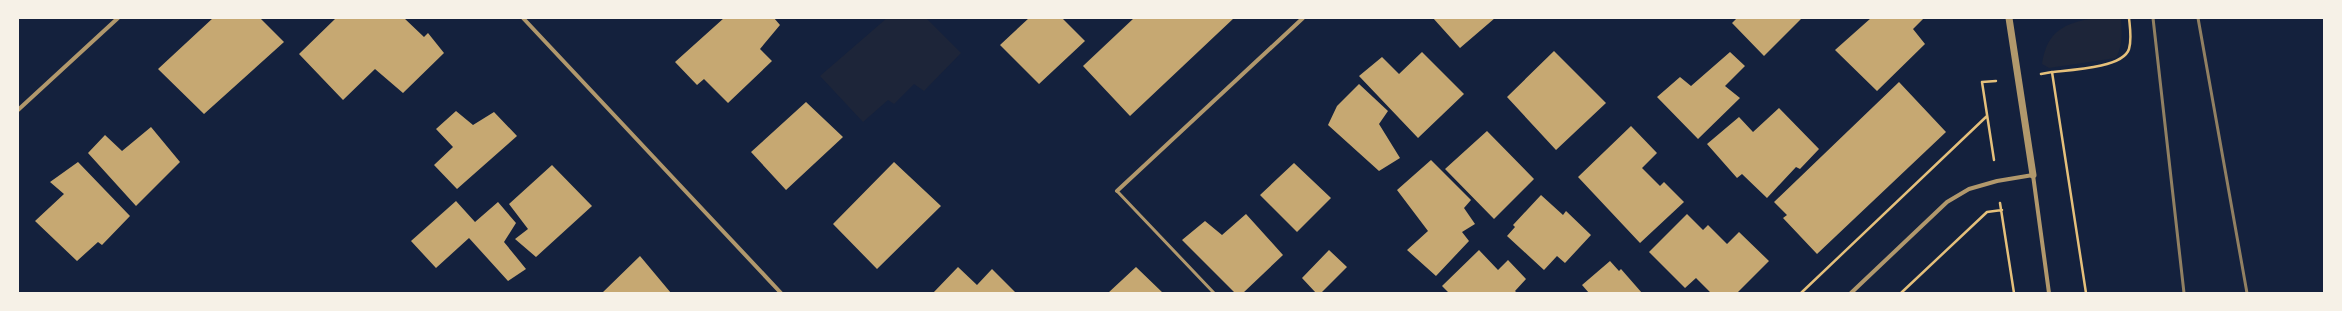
<svg xmlns="http://www.w3.org/2000/svg" width="2342" height="311" font-family="'Libre Baskerville',serif">
<style>
.green{fill:#1d2539}
.building{fill:#c6a872}
.lines{fill:none;stroke-linecap:round;stroke-linejoin:round}
.path{stroke:#e5c07b;stroke-width:2.5}
.service{stroke:#b1986c;stroke-width:3}
.minor{stroke:#b1986c;stroke-width:4}
.tertiary{stroke:#b1986c;stroke-width:7}
.rail{stroke:#918062;stroke-width:3}
</style>
<rect width="100%" height="100%" fill="#14213d"/>
<path class="green" d="M887 18H926L961 53 924 91 914 84 894 104 888 100 863 122 820 76Z
M2095 18H2121C2122 32 2123 45 2116 58L2049 68 2042 64C2047 31 2064 23 2095 18Z"/>
<path class="building" d="M213 18H260L284 42 204 114 158 69Z
M336 18H404L424 37 428 33 444 53 403 93 375 69 343 100 299 54Z
M724 18H774L780 25 760 49 772 61 728 103 704 79 697 85 675 62Z
M1029 18H1062L1085 41 1039 84 1000 45Z
M1134 18H1234L1130 116 1083 66Z
M1433 18H1495L1460 48Z
M1737 18H1802L1764 56 1732 23Z
M1871 18H1924L1913 29 1925 44 1877 91 1835 50Z
M1554 51 1606 103 1556 150 1507 97Z
M1422 52 1464 94 1418 138 1359 76 1382 57 1399 74Z
M1730 52 1745 66 1725 86 1740 98 1698 139 1657 97 1680 77 1691 86Z
M1899 82 1946 132 1817 254 1783 218 1787 215 1774 202Z
M1359 84 1388 111 1379 124 1400 158 1379 171 1328 125 1337 106Z
M806 102 843 137 786 190 751 152Z
M1779 108 1819 149 1800 169 1796 167 1767 198 1742 174 1737 178 1707 144 1739 117 1753 132Z
M456 111 473 125 494 112 517 136 457 189 434 165 453 147 436 129Z
M1631 126 1657 153 1642 168 1660 186 1664 182 1684 202 1640 243 1578 177Z
M151 127 180 162 136 206 88 153 105 135 122 151Z
M1487 131 1534 179 1494 219 1445 169Z
M1431 160 1471 200 1464 208 1475 224 1462 232 1469 241 1436 276 1407 250 1428 231 1397 190Z
M78 162 130 216 102 245 98 242 77 261 35 221 64 194 50 182Z
M894 162 941 206 877 269 833 224Z
M1294 163 1331 198 1297 232 1260 195Z
M552 165 592 206 536 257 515 239 528 229 509 204Z
M1541 195 1563 215 1566 211 1591 235 1565 263 1557 256 1544 270 1507 236 1515 227 1513 225Z
M456 201 475 222 498 202 516 223 504 242 526 269 508 281 469 238 436 268 411 241Z
M1246 214 1283 255 1243 293H1235L1182 240 1205 221 1222 235Z
M1687 214 1703 230 1708 225 1727 244 1739 232 1769 261 1737 293H1711L1696 278 1685 288 1649 252Z
M1329 250 1347 267 1321 293H1316L1302 278Z
M1479 250 1498 270 1508 260 1526 279 1515 291 1517 293H1449L1442 286Z
M640 256 671 293H602Z
M1610 261 1619 271 1621 269 1642 293H1589L1582 285Z
M958 267 977 285 992 269 1016 293H933Z
M1136 267 1163 293H1108Z"/>
<g class="lines">
<path class="path" d="M2041 74 2052 72
M1994 160 1982 82 1996 81
M2000 203 2014 293
M1801 293 1987 116
M1901 293 1987 212 2002 210
M2086 293 2052 72C2070 70 2123 68 2129 49 2132 39 2130 28 2129 18"/>
<path class="service" d="M1117 191 1214 293"/>
<path class="minor" d="M523 18 781 293
M18 110 118 18
M1117 191 1303 18
M1851 293 1947 202 1969 189 1997 181 2033 175 2049 293"/>
<path class="tertiary" d="M2009 18 2033 175"/>
<path class="rail" d="M2153 18 2184 293
M2198 18 2247 293"/>
</g>
<rect width="2342" height="311" fill="none" stroke="#f6f1e7" stroke-width="38"/>
</svg>
